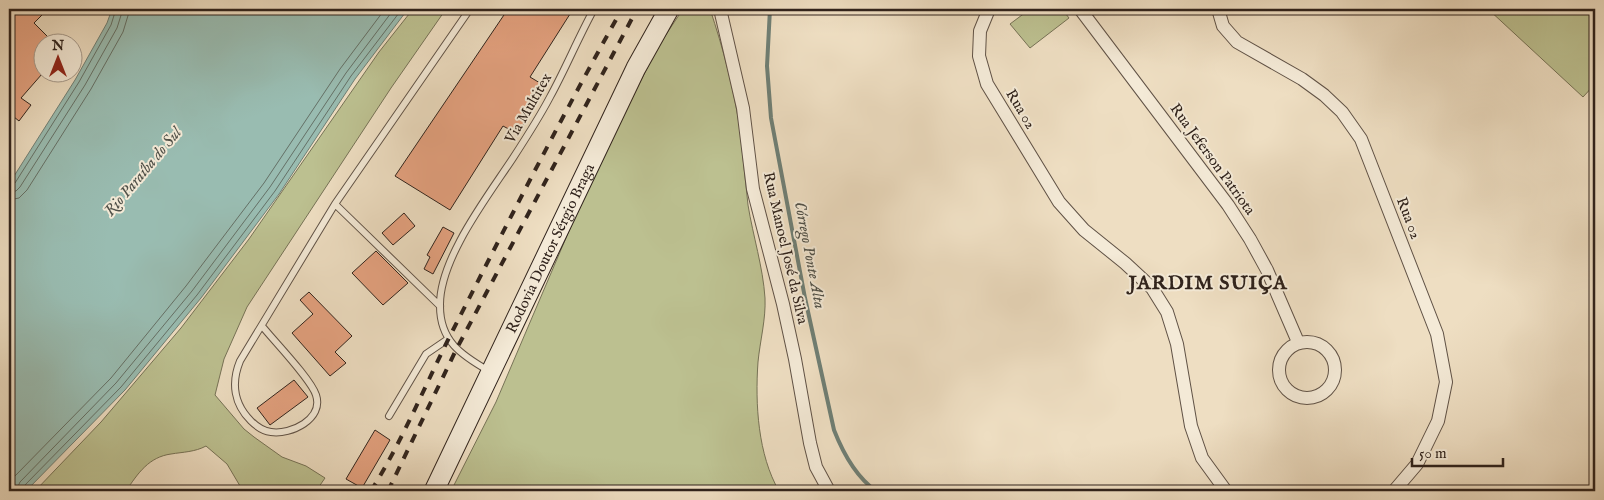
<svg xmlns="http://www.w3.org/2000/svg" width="1604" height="500" font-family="'IM FELL English',serif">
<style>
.green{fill:#bcc090;stroke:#767256}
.water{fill:#99bcb1;stroke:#6f7f75}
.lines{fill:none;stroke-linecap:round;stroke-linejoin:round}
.shore{stroke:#647066;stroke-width:1}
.stream{stroke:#6f7f75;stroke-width:4}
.building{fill:#e5a280;stroke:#30231c}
.lane-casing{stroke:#605246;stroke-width:8}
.street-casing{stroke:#605246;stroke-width:14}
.secondary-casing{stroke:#30231c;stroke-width:21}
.lane{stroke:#f4ead7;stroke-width:6}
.street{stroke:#f4ead7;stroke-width:12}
.secondary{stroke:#f4ead7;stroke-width:19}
.rail{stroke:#30231c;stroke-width:4;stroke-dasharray:9 9;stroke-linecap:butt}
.labels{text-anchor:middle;stroke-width:4;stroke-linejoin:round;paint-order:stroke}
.street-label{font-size:15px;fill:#30231c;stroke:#f4ead7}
.water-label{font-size:16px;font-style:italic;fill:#505149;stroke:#f4ead7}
.district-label{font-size:20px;font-weight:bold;letter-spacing:1px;fill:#30231c;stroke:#f4ead7}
</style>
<rect width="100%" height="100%" fill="#eedec2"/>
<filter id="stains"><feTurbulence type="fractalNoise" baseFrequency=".004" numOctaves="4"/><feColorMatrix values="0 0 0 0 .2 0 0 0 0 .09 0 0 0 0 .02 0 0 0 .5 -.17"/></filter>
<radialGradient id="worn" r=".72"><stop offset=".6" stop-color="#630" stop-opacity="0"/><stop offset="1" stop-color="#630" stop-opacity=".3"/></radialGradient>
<path class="green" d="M413 9H446L391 88 247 307 224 359 215 395 244 429 254 437 282 457 306 466 325 478 316 491H243L227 464 206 446C195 452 183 452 171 454 149 457 138 473 126 491H35L101 422 181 328 249 239 379 52Z
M683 9H710C723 48 734 89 740 130 743 155 745 180 748 205 753 236 763 267 765 298 766 319 760 341 758 362 755 404 758 455 779 491H451L496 402 595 170 659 45Z
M1030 9H1062L1069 18 1030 48 1010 24Z
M1488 9H1595V84L1583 97Z"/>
<path class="water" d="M112 9H408L355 79 279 194 201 298 125 390 26 491H9V184L75 80 107 23Z"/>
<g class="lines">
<path class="shore" d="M9 186 15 183 79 82 111 25 116 9
M9 192 16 191 20 187 85 85 117 28 123 9
M9 200 19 198 27 190 91 89 123 32 130 9
M9 491 10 483 14 477 111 378 186 286 264 183 340 69 385 9
M16 491 20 482 116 383 192 291 270 187 346 73 394 9
M23 491 24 486 121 387 197 295 275 191 351 76 402 9"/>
<path class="stream" d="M770 9 767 66 771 118 805 298 834 430C843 453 855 476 876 491"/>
</g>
<path class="building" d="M9 9H48L34 23 53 42H42V74L21 98 31 105 19 121 9 113Z
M508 9H560L570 14 530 77 545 86 518 134 503 126 450 210 395 176Z
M404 213 415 226 393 245 382 233Z
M443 227 454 233 433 274 424 269 430 257 427 255Z
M376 251 408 283 383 305 352 273Z
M309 292 352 336 335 352 346 363 330 376 292 333 313 314 300 300Z
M294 380 308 397 270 425 257 408Z
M375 430 390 440 362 488 346 479Z"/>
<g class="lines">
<g class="lane-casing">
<path id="lane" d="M335 204 440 306
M262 326C274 341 311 379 316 395 324 419 291 435 271 432 263 431 257 427 251 421 234 404 231 383 240 361L335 204 470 9
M489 371C461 355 440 341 440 306 439 259 488 196 513 158 526 138 539 118 550 97 566 68 578 38 594 9
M389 416 426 354 448 339"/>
</g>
<g class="street-casing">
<path id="street" d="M720 9 743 108 753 189 783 304 795 359 810 443 816 467 829 491
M989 9 980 31 979 56 987 84 1059 202 1084 230 1125 263 1152 288 1167 312 1177 344 1191 426 1202 458 1226 491
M1080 9 1228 205 1250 239 1267 270 1298 342
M1218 9 1223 26 1237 42 1302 79 1324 95 1342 112 1361 139 1437 334 1446 382 1438 421 1417 464 1394 491
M1279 370a28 28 0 1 1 56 0a28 28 0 1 1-56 0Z"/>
</g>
<g class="secondary-casing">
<g id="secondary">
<path id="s1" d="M434 491 636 68 669 9"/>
</g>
</g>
<use href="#lane" class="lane"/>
<use href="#street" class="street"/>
<use href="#secondary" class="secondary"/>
<path class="rail" d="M371 491C403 440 426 383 453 330 508 222 563 114 622 9
M388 491 456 350 637 9"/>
</g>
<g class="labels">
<g class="street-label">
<text transform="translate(528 108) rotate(-60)" y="5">Via Multitex</text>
<text transform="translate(1021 109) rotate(59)" y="5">Rua 02</text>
<text transform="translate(1213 159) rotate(54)" y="5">Rua Jeferson Patriota</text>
<text transform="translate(1409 218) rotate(69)" y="5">Rua 02</text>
<text transform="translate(786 248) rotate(77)" y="5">Rua Manoel José da Silva</text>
<text dy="5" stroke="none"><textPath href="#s1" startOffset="269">Rodovia Doutor Sérgio Braga</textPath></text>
</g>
<g class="water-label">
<text transform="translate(142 171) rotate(-50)" y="6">Rio Paraíba do Sul</text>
<text transform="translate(811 255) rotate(79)" y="6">Córrego Ponte Alta</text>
</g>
<g class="district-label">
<text x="1208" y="289">JARDIM SUIÇA</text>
</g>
</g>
<rect width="1604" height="500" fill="none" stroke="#eedec2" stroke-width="30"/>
<rect x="10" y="10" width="1584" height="480" fill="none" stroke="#30231c" stroke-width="2.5"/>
<rect x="15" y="15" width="1574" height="470" fill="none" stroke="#30231c"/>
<g transform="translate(58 58)"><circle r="24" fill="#f4ead7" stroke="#a69a8c"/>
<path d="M0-4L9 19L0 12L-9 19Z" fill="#8f2418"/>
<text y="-8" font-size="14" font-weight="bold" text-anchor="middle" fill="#30231c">N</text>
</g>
<path d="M1412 458v8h91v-8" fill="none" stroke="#30231c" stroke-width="2.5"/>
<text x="1419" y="458" font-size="15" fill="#30231c" stroke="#f4ead7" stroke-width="4" paint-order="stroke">50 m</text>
<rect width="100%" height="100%" filter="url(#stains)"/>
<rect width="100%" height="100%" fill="url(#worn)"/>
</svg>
